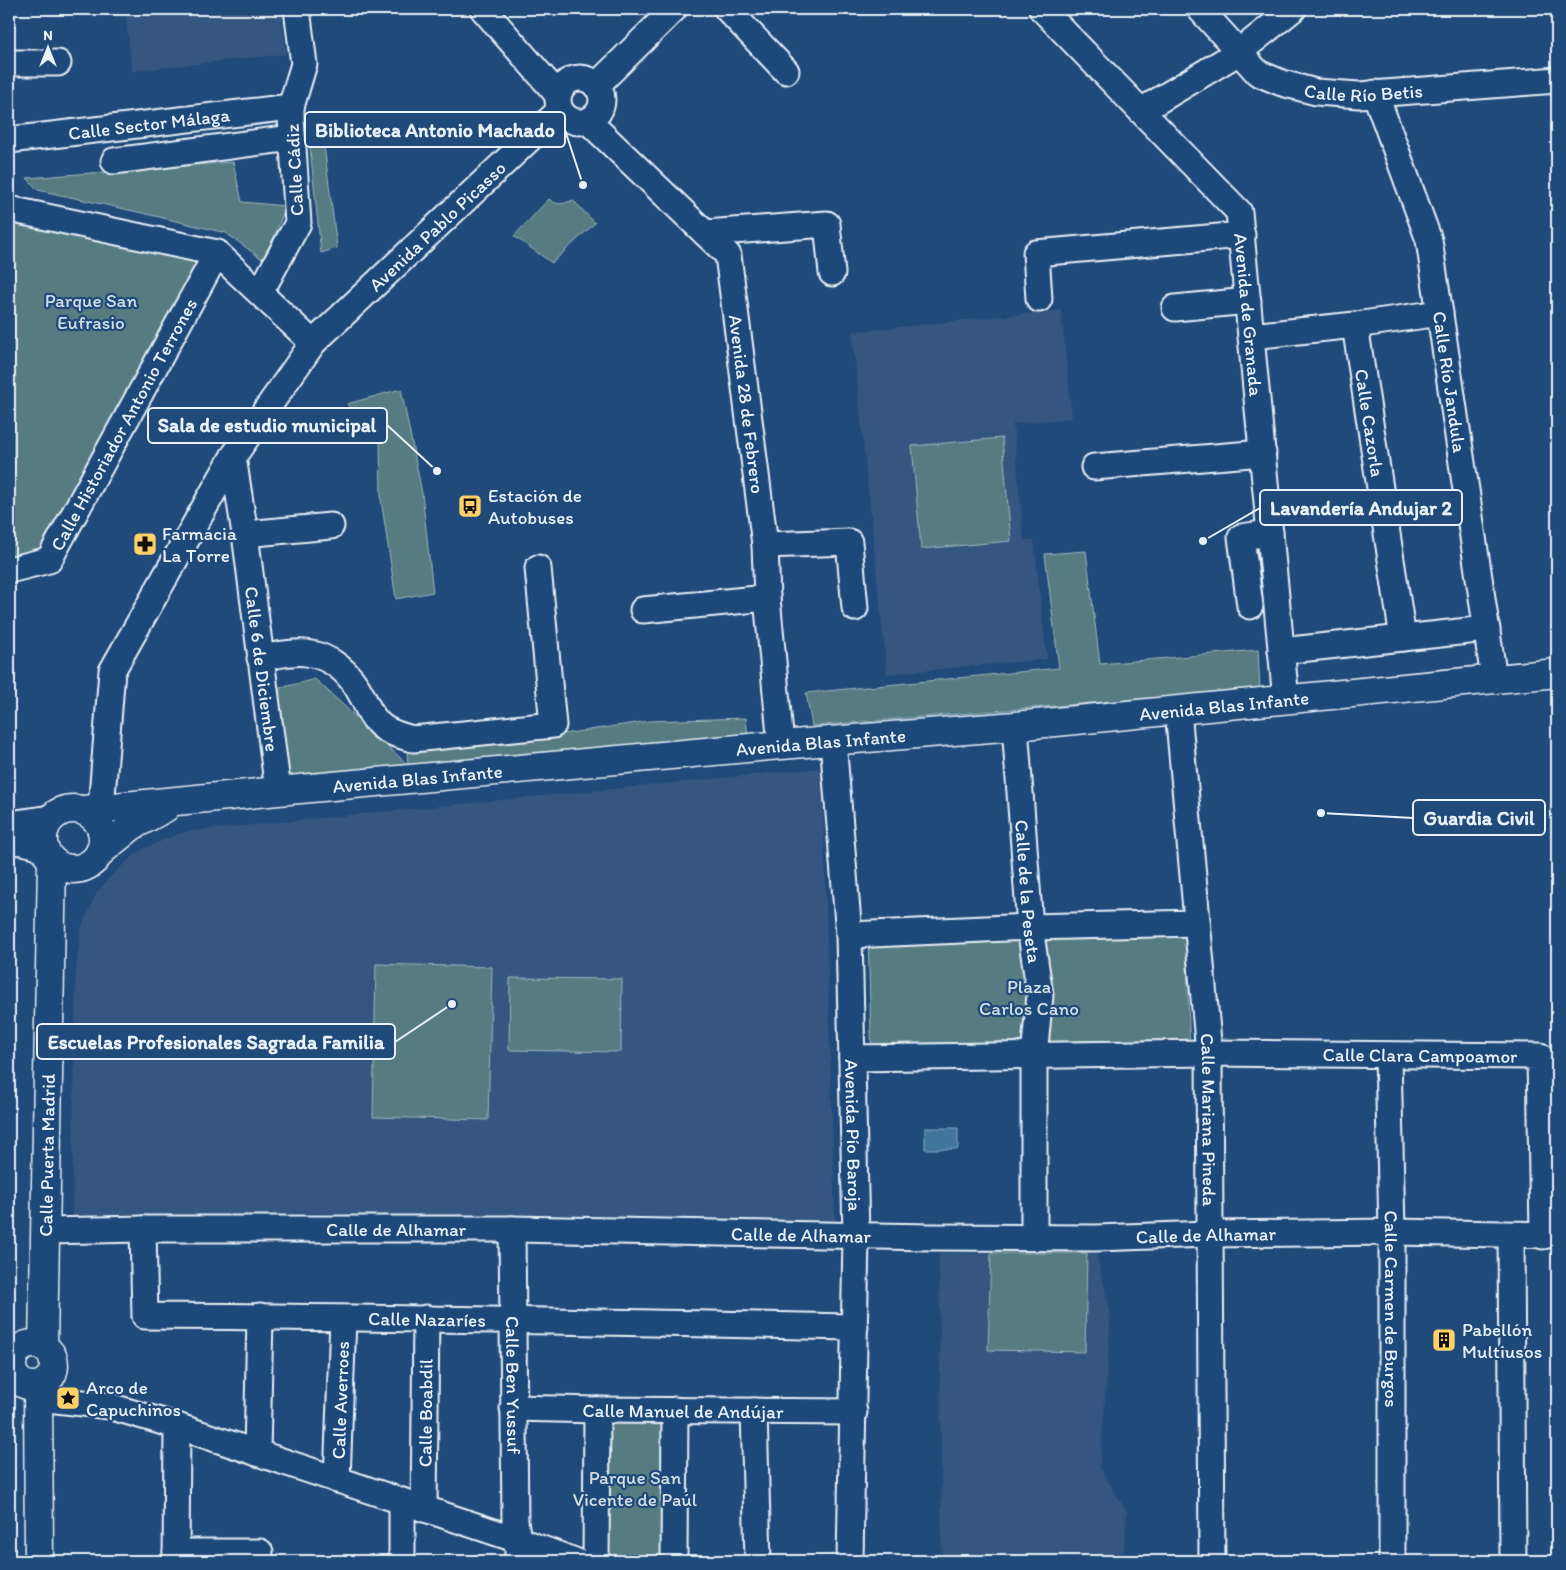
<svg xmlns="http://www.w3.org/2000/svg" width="1566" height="1570" font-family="Itim,sans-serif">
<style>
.built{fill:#365781}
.green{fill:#567b81;stroke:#9fb6bc}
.water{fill:#40759d;stroke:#83a7c1}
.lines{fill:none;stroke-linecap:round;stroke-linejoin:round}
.minor-casing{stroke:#e8f1f8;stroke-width:29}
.major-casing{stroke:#e8f1f8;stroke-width:31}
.minor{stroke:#1f4a7a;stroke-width:25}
.major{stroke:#1f4a7a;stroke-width:28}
.labels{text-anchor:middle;stroke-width:4.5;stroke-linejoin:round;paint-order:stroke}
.street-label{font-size:19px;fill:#e8f1f8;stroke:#1f4a7a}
.park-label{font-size:19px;fill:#d2dfe6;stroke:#1f4a7a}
.poi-label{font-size:19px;fill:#e8f1f8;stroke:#1f4a7a;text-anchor:start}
.leader{fill:none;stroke:#e8f1f8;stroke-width:2}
.callout-dot{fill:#e8f1f8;stroke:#1f4a7a;stroke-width:2}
.callout{fill:#1f4a7a;stroke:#e8f1f8;stroke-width:2}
.callout-label{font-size:20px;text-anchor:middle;font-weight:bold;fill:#e8f1f8}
</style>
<rect width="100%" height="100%" fill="#1f4a7a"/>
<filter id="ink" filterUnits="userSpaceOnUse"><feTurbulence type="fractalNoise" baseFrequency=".02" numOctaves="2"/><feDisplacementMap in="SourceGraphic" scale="10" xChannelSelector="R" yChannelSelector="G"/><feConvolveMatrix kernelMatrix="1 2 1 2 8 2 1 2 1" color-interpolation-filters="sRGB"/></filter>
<g filter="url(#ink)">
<path class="built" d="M125 9H281L286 54 132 71Z
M1061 310 1072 418 1013 424 1024 540H1034L1047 659 887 674 852 332Z
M822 768 835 1221 307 1213 72 1219 76 967 81 928 97 892 115 872 139 851 170 837 189 831 212 829Z
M939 1253H1096L1109 1306 1110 1329 1100 1468 1127 1512 1123 1561H942Z"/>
<path class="green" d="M308 129H322L337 248 321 253Z
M233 162 242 202 286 206 274 237 262 259 226 233 138 212 38 190 27 178Z
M549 199C557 206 564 204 573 200L595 223 552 263 514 236Z
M9 209 217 253 49 560 9 570Z
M401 389 422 493 433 592 396 599 381 499 380 440 347 404Z
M1002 438 1011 541 921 549 912 446Z
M1086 551 1100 664 1258 650 1260 689 812 726 806 693 1059 668 1045 554Z
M315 679 408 765 407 751 556 735 649 721 746 718 748 737 284 782 278 715 280 688Z
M1186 928 1190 1057 872 1066 868 938Z
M376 964 492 967 488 1120 373 1117Z
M510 978 622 979 621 1052 509 1050Z
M991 1253H1087L1085 1352 988 1350Z
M606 1423H666L665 1561H606Z"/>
<path class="water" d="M925 1128H958V1149H925Z"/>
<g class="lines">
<g class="minor-casing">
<g id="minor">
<path d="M483 9 558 95"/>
<path d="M727 9 786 71"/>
<path id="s1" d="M1042 9 1239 212 1286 700"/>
<path id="s2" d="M1200 9 1258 73 1282 83 1316 92 1359 95 1557 80"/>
<path d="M9 63H58"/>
<circle cx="580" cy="100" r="22"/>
<path d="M596 86 674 9"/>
<path id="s3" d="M1375 93 1429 240 1494 679"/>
<path d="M1141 111 1239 52 1293 9"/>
<path id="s4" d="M588 121 728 255 765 545 767 598 781 745"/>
<path id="s5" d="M9 140 291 107"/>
<path d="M114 161 292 138"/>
<path d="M9 209 217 253"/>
<path d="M705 233 827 224 832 273"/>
<path d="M217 253 313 343"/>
<path d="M260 293 298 223 291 117V107L304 64 297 9"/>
<path d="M1039 299 1036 253 1242 235"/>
<path d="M1175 308 1248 301"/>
<path id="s6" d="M1355 325 1403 638"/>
<path d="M1251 336 1355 325 1440 313"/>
<path id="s7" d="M233 457 245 534 278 791"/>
<path d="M1094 467 1263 453"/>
<path d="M245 534 331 526"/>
<path d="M765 545 849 542 855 608"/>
<path id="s8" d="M9 570 49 560 217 253"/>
<path d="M1250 606 1241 537 1270 533"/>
<path d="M643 610 767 598"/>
<path d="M1281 651 1487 629"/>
<path d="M260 658C275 656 291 651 306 653 332 656 351 674 362 696 367 706 370 715 378 723 386 732 401 736 413 739L553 725 538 568"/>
<path id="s9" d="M1178 710 1209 1053 1212 1561"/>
<path id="s10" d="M1015 726 1030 927 1040 995 1034 1056V1237"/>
<path id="s11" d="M833 741 849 935 856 1236 850 1561"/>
<path id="s12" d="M101 809 112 671 233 457 313 343 560 110"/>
<path d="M9 824 51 818"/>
<path d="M9 841 23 842 43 847"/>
<path d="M849 935 1030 927 1197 923"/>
<path id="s13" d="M1388 1055 1392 1232V1561"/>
<path id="s14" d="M852 1058 1209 1053 1540 1056 1543 1236"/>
<path id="s15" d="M143 1229 145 1316C382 1317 618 1322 855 1327"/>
<path id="s16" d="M512 1229 515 1521 518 1540V1561"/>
<path id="s17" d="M45 1231 143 1229H512L931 1237 1096 1238 1209 1234 1392 1232 1557 1235"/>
<path d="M1511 1235 1513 1561"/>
<path d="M9 1368H12"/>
<path d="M39 1398 109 1406 177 1426 518 1540 575 1561"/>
<path id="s18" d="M513 1408 597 1410 854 1412"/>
<path d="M754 1411 758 1561"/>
<path d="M257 1453 260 1316"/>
<path id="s19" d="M337 1480 343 1319"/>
<path id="s20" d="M424 1509 426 1318"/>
<path d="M176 1552H260"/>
<path d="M176 1561 177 1426"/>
<path d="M402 1561V1501"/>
<path d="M596 1561 597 1410"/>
<path d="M674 1561 675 1410"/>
</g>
</g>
<g class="major-casing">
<g id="major">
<circle cx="73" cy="839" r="30"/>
<path id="s21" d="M84 810 278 791 781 745 1015 726 1557 673"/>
<path d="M100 852 132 826 165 808"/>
<circle cx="33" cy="1365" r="21"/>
<path id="s22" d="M43 1346 52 861"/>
<path d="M38 1386 39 1561"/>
</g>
</g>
<use href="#minor" class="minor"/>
<use href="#major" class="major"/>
</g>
</g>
<defs>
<g id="bus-square" transform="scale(1.25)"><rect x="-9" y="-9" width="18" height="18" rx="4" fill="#ffd166" stroke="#1f4a7a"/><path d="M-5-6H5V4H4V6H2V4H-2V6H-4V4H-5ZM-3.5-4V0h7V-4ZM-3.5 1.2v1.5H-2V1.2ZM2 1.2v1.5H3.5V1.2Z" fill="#111"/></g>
<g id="pharmacy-square" transform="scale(1.25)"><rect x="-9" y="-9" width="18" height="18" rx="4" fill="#ffd166" stroke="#1f4a7a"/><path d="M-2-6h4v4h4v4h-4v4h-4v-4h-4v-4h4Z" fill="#111"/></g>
<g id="building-square" transform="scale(1.25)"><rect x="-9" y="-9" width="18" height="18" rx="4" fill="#ffd166" stroke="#1f4a7a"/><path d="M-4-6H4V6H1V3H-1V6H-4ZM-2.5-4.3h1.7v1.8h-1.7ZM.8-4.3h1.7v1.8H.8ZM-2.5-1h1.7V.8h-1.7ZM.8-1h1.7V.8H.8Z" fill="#111"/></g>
<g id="sight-square" transform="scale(1.25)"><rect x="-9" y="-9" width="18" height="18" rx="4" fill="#ffd166" stroke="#1f4a7a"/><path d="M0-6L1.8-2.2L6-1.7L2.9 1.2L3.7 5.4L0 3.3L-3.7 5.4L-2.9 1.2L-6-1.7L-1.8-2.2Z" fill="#111"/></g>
</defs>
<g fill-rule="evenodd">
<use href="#bus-square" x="470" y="506"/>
<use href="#pharmacy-square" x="145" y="544"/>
<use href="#building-square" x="1444" y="1340"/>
<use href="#sight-square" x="68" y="1398"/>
</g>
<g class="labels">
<g class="street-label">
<text dy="7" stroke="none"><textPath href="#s2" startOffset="195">Calle Río Betis</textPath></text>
<text dy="7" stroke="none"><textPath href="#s5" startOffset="141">Calle Sector Málaga</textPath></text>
<text transform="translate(294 170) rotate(-93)" y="7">Calle Cádiz</text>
<text dy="7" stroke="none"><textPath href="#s12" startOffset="694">Avenida Pablo Picasso</textPath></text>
<text dy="7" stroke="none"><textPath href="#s1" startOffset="386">Avenida de Granada</textPath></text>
<text dy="7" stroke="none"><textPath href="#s3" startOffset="300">Calle Río Jandula</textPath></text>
<text dy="7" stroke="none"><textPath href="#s4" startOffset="344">Avenida 28 de Febrero</textPath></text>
<text dy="7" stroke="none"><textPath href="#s6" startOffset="99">Calle Cazorla</textPath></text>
<text dy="7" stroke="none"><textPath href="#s8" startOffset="196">Calle Historiador Antonio Terrones</textPath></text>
<text dy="7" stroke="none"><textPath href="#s7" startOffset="214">Calle 6 de Diciembre</textPath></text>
<text dy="7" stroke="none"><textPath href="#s21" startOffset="1145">Avenida Blas Infante</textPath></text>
<text dy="7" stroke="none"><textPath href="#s21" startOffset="740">Avenida Blas Infante</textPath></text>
<text dy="7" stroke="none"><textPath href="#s21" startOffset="335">Avenida Blas Infante</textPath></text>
<text dy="7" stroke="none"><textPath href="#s10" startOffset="166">Calle de la Peseta</textPath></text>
<text dy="7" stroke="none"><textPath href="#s14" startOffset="568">Calle Clara Campoamor</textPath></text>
<text dy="7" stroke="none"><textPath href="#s9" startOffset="411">Calle Mariana Pineda</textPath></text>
<text dy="7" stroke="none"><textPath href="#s11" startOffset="395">Avenida Pío Baroja</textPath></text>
<text dy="7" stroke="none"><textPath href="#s22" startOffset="191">Calle Puerta Madrid</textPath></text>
<text dy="7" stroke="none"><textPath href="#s17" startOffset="351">Calle de Alhamar</textPath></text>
<text dy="7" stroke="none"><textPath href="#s17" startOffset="756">Calle de Alhamar</textPath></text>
<text dy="7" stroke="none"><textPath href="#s17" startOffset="1161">Calle de Alhamar</textPath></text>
<text dy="7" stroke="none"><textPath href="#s13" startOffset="254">Calle Carmen de Burgos</textPath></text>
<text dy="7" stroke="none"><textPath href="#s15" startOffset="369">Calle Nazaríes</textPath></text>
<text dy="7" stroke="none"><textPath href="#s16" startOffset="156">Calle Ben Yussuf</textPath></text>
<text dy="7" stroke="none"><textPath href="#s19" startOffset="80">Calle Averroes</textPath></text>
<text dy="7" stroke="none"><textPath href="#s18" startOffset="170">Calle Manuel de Andújar</textPath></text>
<text dy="7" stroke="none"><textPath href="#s20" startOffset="96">Calle Boabdil</textPath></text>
</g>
<g class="park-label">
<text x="91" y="307">Parque San<tspan x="91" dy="22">Eufrasio</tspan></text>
<text x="1029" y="993">Plaza<tspan x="1029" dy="22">Carlos Cano</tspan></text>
<text x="635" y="1484">Parque San<tspan x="635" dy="22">Vicente de Paúl</tspan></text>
</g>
<g class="poi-label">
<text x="488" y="502">Estación de<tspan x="488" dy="22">Autobuses</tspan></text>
<text x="162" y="540">Farmacia<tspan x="162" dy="22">La Torre</tspan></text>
<text x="1462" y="1336">Pabellón<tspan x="1462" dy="22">Multiusos</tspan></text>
<text x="86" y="1394">Arco de<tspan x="86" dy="22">Capuchinos</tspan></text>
</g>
</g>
<path class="leader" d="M583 185L565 130M437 471L387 425M1203 541L1260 508M1321 813L1413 818M452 1004L395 1042"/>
<g class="callout-dot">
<circle cx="583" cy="185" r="5"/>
<circle cx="437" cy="471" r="5"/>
<circle cx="1203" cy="541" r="5"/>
<circle cx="1321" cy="813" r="5"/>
<circle cx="452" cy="1004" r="5"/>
</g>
<g class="callout">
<rect x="305" y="112" width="260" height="35" rx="5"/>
<rect x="148" y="408" width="239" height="35" rx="5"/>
<rect x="1260" y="490" width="202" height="35" rx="5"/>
<rect x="1413" y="800" width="132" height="35" rx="5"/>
<rect x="37" y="1024" width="358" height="35" rx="5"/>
</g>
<g class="callout-label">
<text x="435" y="137">Biblioteca Antonio Machado</text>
<text x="267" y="432">Sala de estudio municipal</text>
<text x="1361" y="515">Lavandería Andujar 2</text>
<text x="1479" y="825">Guardia Civil</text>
<text x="216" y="1049">Escuelas Profesionales Sagrada Familia</text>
</g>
<rect width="1566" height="1570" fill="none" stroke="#1f4a7a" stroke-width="30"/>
<rect x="15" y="15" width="1536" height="1540" fill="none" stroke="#e8f1f8" stroke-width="2" filter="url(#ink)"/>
<g transform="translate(48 48)" stroke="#1f4a7a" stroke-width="4" paint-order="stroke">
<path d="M0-4L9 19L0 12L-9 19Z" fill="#e8f1f8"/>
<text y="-8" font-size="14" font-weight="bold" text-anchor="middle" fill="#e8f1f8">N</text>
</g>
</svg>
